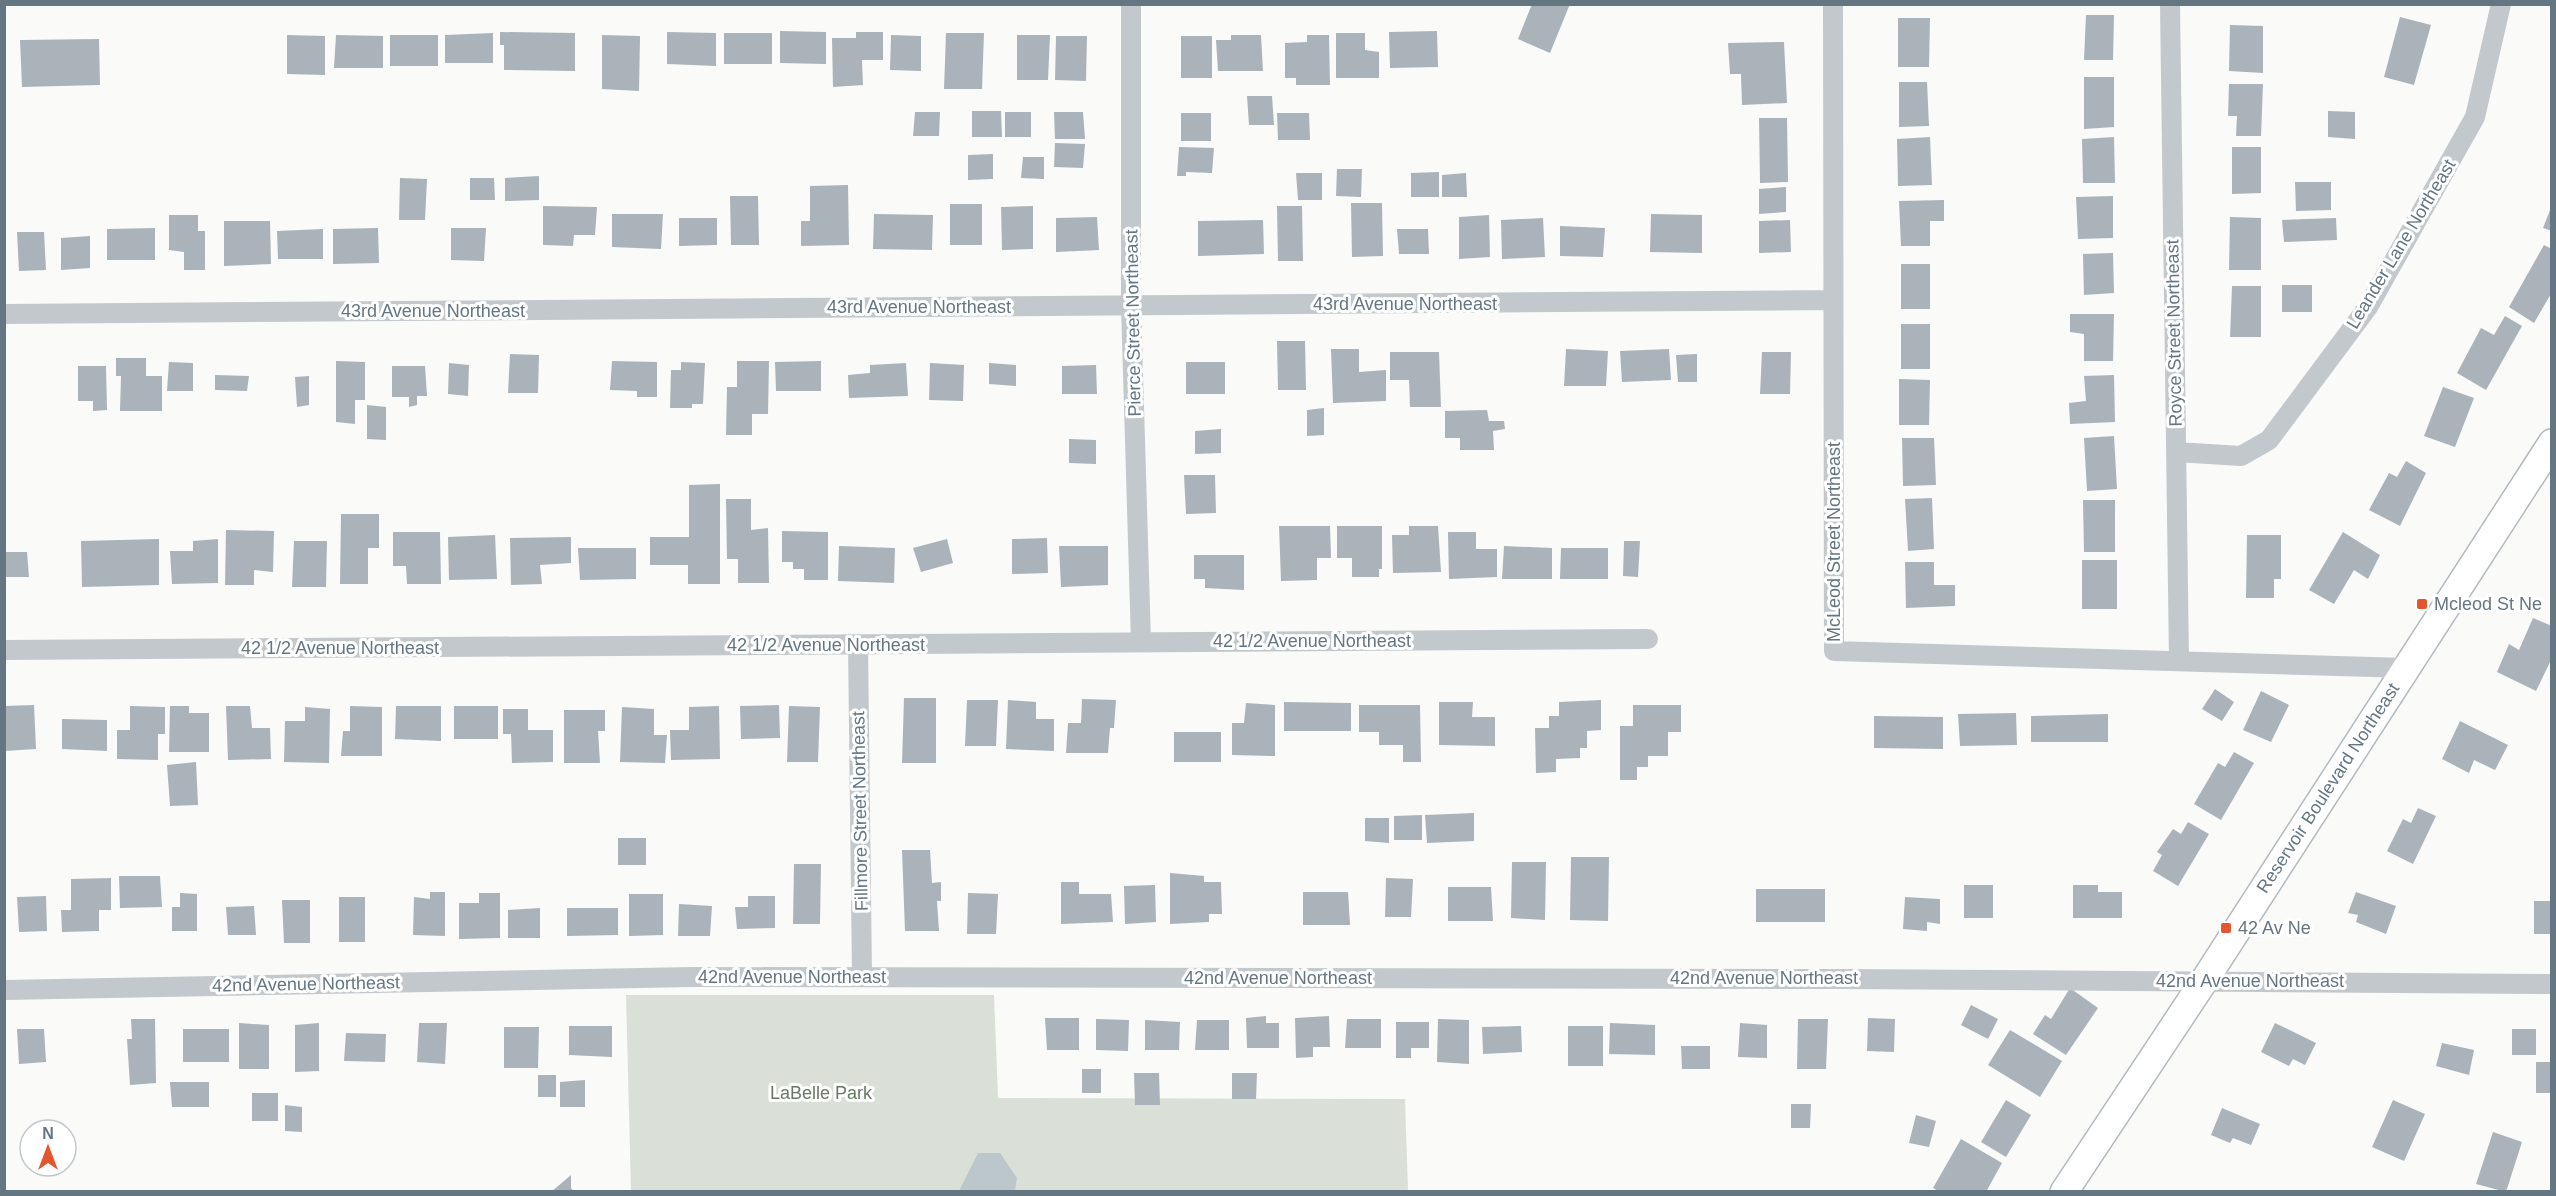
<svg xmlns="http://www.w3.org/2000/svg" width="2556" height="1196" font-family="Helvetica,sans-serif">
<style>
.green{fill:#dadfd7}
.water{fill:#bbc7cb}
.building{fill:#aab3b9}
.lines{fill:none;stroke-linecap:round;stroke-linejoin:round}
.secondary-casing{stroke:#b3babf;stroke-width:30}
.street{stroke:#c3c8cc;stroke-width:20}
.secondary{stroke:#fff;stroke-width:27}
.poi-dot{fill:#e4572e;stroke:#fff;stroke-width:2}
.labels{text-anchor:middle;stroke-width:6;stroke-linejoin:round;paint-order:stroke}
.street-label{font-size:18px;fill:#657683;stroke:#fff}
.poi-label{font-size:18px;fill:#657683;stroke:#fff;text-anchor:start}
.park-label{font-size:18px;fill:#687a64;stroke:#fff}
</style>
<rect width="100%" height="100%" fill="#fafaf8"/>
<path class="green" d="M626 995H994L998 1098 1405 1099 1408 1191H631Z"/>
<path class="water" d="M978 1153H1000L1017 1178 1015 1191H959Z"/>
<path class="building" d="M1532 4H1570L1550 53 1518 39Z
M2086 15H2114L2113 60H2084Z
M2400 17 2431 25 2414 85 2384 77Z
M1898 18H1930L1929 67H1898Z
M2230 25 2263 26V73L2229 71Z
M780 31 826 32V64L780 63Z
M1437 31 1438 67 1390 68 1389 32Z
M500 32 575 33V71L504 70V45H500Z
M667 32 716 33V66L667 64Z
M856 32H883V60H862L863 85 833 87 832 38H856Z
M493 33V63H445V35Z
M724 33H772V64H724Z
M946 33H984L982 89H944Z
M1336 33H1365V50L1379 52V78H1336Z
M287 35 325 36V75L287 74Z
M336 35 383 36V68H334Z
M390 35H438V66H390Z
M602 35 640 36 639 91 602 89Z
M891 35 921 36V71L890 70Z
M1017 35H1050L1048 80H1017Z
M1231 35H1261L1263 71H1218L1216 40H1231Z
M1307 35H1329L1330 85H1296V78H1285V43L1307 42Z
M1056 36H1087L1086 81 1055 80Z
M1181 36H1212V78H1181Z
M99 39 100 85 22 87 20 40Z
M1784 42 1787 103 1742 105 1741 74H1730L1728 43Z
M2084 77H2114V127L2084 129Z
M1899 82H1927L1929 126 1899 127Z
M2229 84H2263L2261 136H2236L2237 116H2228Z
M1247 96H1272L1274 125H1249Z
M972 111H1001L1002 137H972Z
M2328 111 2355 112V139L2328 137Z
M915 112H940L939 136H913Z
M1005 112H1031V137H1005Z
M1054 112H1083L1085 139H1055Z
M1181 113H1211V141H1181Z
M1277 113H1309L1310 140H1278Z
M1759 118H1787L1788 182 1760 183Z
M1930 137 1932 185 1898 186 1897 139Z
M2114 137 2115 183H2083L2082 139Z
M1055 143 1085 144 1083 168 1054 167Z
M1179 147 1214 148 1212 173 1186 172V176H1177Z
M2232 147H2261V193L2232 194Z
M993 154V179L968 180V155Z
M1023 157H1044V179L1021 178Z
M1337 169H1362L1361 197 1336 196Z
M1439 172V197H1411V173Z
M1296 173H1322V200H1298Z
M1466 173 1467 197H1442V175Z
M539 176V200L505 201V178Z
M400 178 427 179 425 220H399Z
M470 178H494L495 200H470Z
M2295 182H2331V210L2296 211Z
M848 185 849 245 801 246V221H810V186Z
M1786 187V212L1759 214V189Z
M730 196H758L759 245H731Z
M2113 196V238L2078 239 2076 197Z
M1944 200V221H1930V246H1901L1899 201Z
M1351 203H1382L1383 256 1352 257Z
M950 204H982V245H950Z
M2552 205V231L2543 228Z
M543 206 597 207 595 235H574L573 246 543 245Z
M1033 206V249L1002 250 1001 207Z
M1277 206H1302L1303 261H1278Z
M612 214H663L661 249 612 247Z
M874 214 933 215 932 250 873 249Z
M1651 214 1702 215V253L1650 252Z
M169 215H198V231H205V270H184V252L169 250Z
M1489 215 1490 257 1459 259V217Z
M1097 217 1099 250 1056 252V218Z
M2230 217 2261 218V270H2229Z
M679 218H717V245L679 246Z
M1543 218 1545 257 1502 259 1501 220Z
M2336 218 2337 240 2284 242 2282 220Z
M1263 220 1264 254 1198 256V221Z
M1790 220 1791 252 1759 253V221Z
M224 221H270L271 264 224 266Z
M1560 226 1605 228 1603 257 1560 256Z
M155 228V260H107V229Z
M378 228 379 263 333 264V229Z
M451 228H486L484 261 451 260Z
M323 229V259H278L277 231Z
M1397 229H1428L1429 254H1399Z
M17 232H44L46 270 19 271Z
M90 236V268L61 270V238Z
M2544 245 2552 249V292L2534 323 2509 307Z
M2113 253 2114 293 2084 295 2083 254Z
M1901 264H1930V309H1901Z
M2282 285H2312V312H2282Z
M2232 286H2261V337H2230Z
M2070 314H2114L2113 361H2084V334L2070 332Z
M2505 316 2522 326 2486 390 2457 373 2481 328 2494 335Z
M1901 324H1930V369H1901Z
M1277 341H1305L1306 390H1278Z
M1331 349H1359V372L1386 370V401L1333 403Z
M1566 349 1608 351 1606 386H1564Z
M1669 349 1671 380 1622 382 1620 351Z
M1390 352H1439L1441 407H1410L1409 380H1390Z
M1762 352H1791L1790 394H1760Z
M510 354 539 355 538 393H508Z
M1697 354V382H1678L1676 355Z
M116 358H146V376H162V411H120L121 376H116Z
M336 361 365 362V400H355V424L336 422Z
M612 361 657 362V397H637V391L610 390Z
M737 361H769L768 414H752V435H726L727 387H737Z
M821 361V391H776L775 362Z
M169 362 193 363V391H167Z
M681 362 705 363 703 404H692V408H670L671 370H681Z
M1186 362H1225V394H1186Z
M449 363 469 365 468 396 448 394Z
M906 363 908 396 849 398 848 375 870 373V365Z
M930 363 964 365 963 401 929 400Z
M989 363 1016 365V386L989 384Z
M1096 365 1097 394H1062V366Z
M78 366H106L107 410 93 411V401H78Z
M392 366H425L427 396H417V405L409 407V397H392Z
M215 375 249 376 247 391 215 390Z
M2114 375 2115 422 2070 424 2069 403 2086 401 2084 376Z
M309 376V405L297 407 295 377Z
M1899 379 1930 380 1929 425H1899Z
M2443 387 2474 398 2455 447 2424 436Z
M367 405 386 407V440L367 439Z
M1324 408V435L1307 436V410Z
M1487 410 1489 421H1504L1505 429 1493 431 1494 450H1460V438H1445V411Z
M1221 429V453L1195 454V431Z
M2114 436 2117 489 2087 491 2084 438Z
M1902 438H1934L1936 485 1903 486Z
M1069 439 1096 440V464L1069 463Z
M2406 461 2426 473 2400 526 2369 510 2389 473 2397 477Z
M1184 475H1215L1216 513 1186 514Z
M720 484V584H688V565H650V537H689V485Z
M1932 498 1934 549 1908 551 1905 499Z
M726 499H751V530L768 528 769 583H738V559H727Z
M2083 500H2115V552H2084Z
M341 514H379V548H368V584H340Z
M1279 526H1330L1331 558H1317V580L1281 581Z
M1337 526H1382V569H1379V577H1352V558H1337Z
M1409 526H1438L1441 572 1393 573 1392 535H1409Z
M226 530 274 531 273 572 254 570V585H225Z
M782 531 828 532V580H804V569H793V562H782Z
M393 532H440L441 584H407L406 566H393Z
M1448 532H1476V549H1497V577L1449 579Z
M2343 532 2380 555 2368 579 2354 570 2334 604 2309 590Z
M495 535 497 579 449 580 448 537Z
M2247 535H2281V579H2274V598H2246Z
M571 537V563L540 565 542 584 511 585 510 538Z
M1047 538 1048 573 1012 574V539Z
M159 539V585L82 587 81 541Z
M218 539V583L172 584 170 551H193V541Z
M947 539 953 563 921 572 913 548Z
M294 541H327L326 587H292Z
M1624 541H1640L1638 577 1623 576Z
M839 546 895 548 894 583 838 581Z
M1059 546H1108V585L1061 587Z
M1504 546 1552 548V579H1502Z
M578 548H636V579L580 580Z
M1561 548H1608V579H1560Z
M4 552H27L29 577H4Z
M1194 555H1244V590L1205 588V579H1194Z
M2082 560H2117V609H2082Z
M1905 562H1934V585H1955V606L1906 608Z
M2533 618 2552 626V658L2536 691 2497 672 2509 644 2519 650Z
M2215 689 2234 702 2222 721 2202 709Z
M2261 691 2289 705 2271 742 2243 730Z
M904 698H936V763H902Z
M1082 699 1116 700 1114 728H1110L1108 753H1066L1068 723H1081Z
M967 700H998L996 746H965Z
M1008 700 1036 702V719H1054V751L1006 749Z
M1601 700V730L1587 731V748H1580V758L1556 759V772L1536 773 1535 728H1549V716H1559V702Z
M1284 702 1351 703V731H1284Z
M1439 702H1473L1472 717H1495V746L1439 745Z
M1246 703 1275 705V756L1232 755V723H1244Z
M34 705 36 749 5 751 4 706Z
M779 705 780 738 741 739 740 706Z
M1359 705H1420L1421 762H1403V745H1379V732H1359Z
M1633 705H1681V732H1668V756H1648V767H1637V780H1620V726H1633Z
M130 706 165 707V734H158V760L117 759V730H130Z
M170 706H189V713H209V752H169Z
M226 706H250L252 728H270L271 759 228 760Z
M350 706 382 707V756H341L343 731H350Z
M396 706H441V741L395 739Z
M454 706H498V739H454Z
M719 706 720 759 671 760 670 730H689V707Z
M789 706 820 707 818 762H787Z
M305 707 330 709 329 763 284 762 285 721H305Z
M622 707 654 709V735H667L665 763 620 762Z
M503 709H528V730H553V762L512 763 511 734H503Z
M564 710H605V731H598L600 763H564Z
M2016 713 2017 745 1960 746 1958 714Z
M2108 714V742H2031V716Z
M1874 716 1943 717V749L1874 748Z
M62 719 107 720V751L62 749Z
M2460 721 2508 745 2495 770 2474 760 2469 773 2442 759Z
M1174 732H1221V762H1174Z
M2234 752 2254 763 2221 820 2194 804 2218 763 2225 767Z
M196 762 198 805 170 806 167 765Z
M2418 808 2436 816 2413 864 2387 851 2403 819 2411 823Z
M1474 813V841L1427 843 1425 815Z
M1422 815V840H1394V816Z
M1365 818H1389V843L1365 841Z
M2188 822 2209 834 2178 886 2153 871 2162 855 2157 852 2173 829 2181 834Z
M618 838H646V865H618Z
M902 850H930L932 883 941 882V901H937L939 931H905Z
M1571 857H1609L1608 921 1570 920Z
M1512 862H1546L1545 920 1511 918Z
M794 864H821L820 924H793Z
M1170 873 1204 876V882H1221L1222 914H1209V922L1170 924Z
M119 876H160L162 907 120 908Z
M111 878V910H99V931L62 932 61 910H71V879Z
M1386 878 1413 879 1411 917H1385Z
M1061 882H1079V894H1111L1113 922 1061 924Z
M1155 885 1156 922 1125 924 1124 886Z
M1964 885H1993V918H1964Z
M2073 885H2098V892H2122V918H2073Z
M1448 887H1491L1493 921H1448Z
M1756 889H1825V922H1756Z
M430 892H445V936L413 935 414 897 430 899Z
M1303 892H1348L1350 925H1303Z
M2356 892 2396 906 2386 934 2356 922 2358 915 2348 913Z
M180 893 197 894V931H172V907H180Z
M479 893H500V938L459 939V903H479Z
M968 893 998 894 996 934H967Z
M629 894H663V935L629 936Z
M46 896 47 931 19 932 17 897Z
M748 896H775V928L737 929 735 907H748Z
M339 897H365V942H339Z
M1905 897 1940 899V924L1927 922V931L1903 929Z
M282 900H310V943H284Z
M2534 901H2552V934H2534Z
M679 904 712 906 710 936H678Z
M254 906 256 935H228L226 907Z
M540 908V938H508V910Z
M567 908H618V935L567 936Z
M2070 988 2098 1008 2066 1055 2033 1034 2045 1015 2051 1019Z
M1971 1005 1998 1019 1988 1039 1961 1025Z
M1266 1016V1023H1279V1048H1247L1246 1018Z
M1329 1016 1330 1047H1313V1057L1296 1058 1295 1018Z
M1045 1018H1079V1050H1047Z
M1868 1018 1895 1019 1894 1052 1867 1051Z
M131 1019H155L156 1083 130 1085 127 1039H132Z
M1096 1019 1129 1020 1128 1051 1096 1050Z
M1347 1019H1381V1048H1345Z
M1438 1019 1469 1020V1064L1437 1062Z
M1798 1019H1828L1826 1069H1797Z
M1145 1020 1180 1022 1179 1050H1145Z
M1197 1020H1229V1050H1195Z
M1396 1022H1429V1048H1411V1058H1396Z
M239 1023 269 1025V1069H239Z
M319 1023V1071L295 1072V1025Z
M419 1023H447L445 1064 417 1062Z
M1610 1023 1655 1025V1055L1609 1054Z
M1740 1023 1767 1025V1058L1738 1057Z
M2275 1023 2316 1043 2305 1065 2293 1059 2289 1066 2261 1052Z
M569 1026H612V1057L569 1055Z
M1521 1026 1522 1052 1483 1054 1482 1027Z
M1568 1026H1603V1066H1568Z
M504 1027H539L538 1068H504Z
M17 1029H44L46 1062 19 1064Z
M183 1029H229V1062H183Z
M2512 1029H2536V1055H2512Z
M2010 1030 2062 1061 2040 1097 1988 1065Z
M346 1033 386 1034 385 1062 344 1061Z
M2442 1043 2474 1050 2469 1075 2436 1066Z
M1681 1046H1710V1069H1682Z
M2536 1062H2552V1093H2536Z
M1082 1069H1101V1093H1082Z
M1134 1073H1159L1160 1105H1135Z
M1232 1073H1257L1256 1099H1232Z
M538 1075H556V1097H538Z
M585 1080V1107H560V1082Z
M170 1082H209V1107H172Z
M252 1093H278V1121H252Z
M2006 1100 2031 1115 2006 1157 1981 1142Z
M2393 1100 2425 1114 2404 1161 2372 1147Z
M1791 1104H1811L1810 1128H1791Z
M285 1105 302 1107V1132L285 1131Z
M2222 1108 2260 1124 2251 1145 2233 1138 2230 1143 2211 1135Z
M1916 1115 1936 1121 1929 1147 1909 1143Z
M2493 1132 2522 1142 2506 1192 2476 1184Z
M1961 1139 2002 1163 1986 1192H1940L1933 1188Z
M571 1175V1188L574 1192H551Z"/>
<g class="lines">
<g class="secondary-casing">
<path id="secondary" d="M2064 1192 2204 981 2552 443"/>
</g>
<path class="street" d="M1131 4V306L1141 642
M1833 4 1834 651 2406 668
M2170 4 2179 661
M4 314 1833 300
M2176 452 2241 456 2269 440 2368 307 2475 117 2501 4
M858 644 862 977
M4 650 1648 639
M4 990 693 977 1840 979 2552 984"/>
<use href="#secondary" class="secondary"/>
</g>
<g class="poi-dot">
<rect x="2416" y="598" width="12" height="12" rx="3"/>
<rect x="2220" y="922" width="12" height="12" rx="3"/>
</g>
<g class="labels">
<g class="street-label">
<text transform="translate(2401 244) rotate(-59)" y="6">Leander Lane Northeast</text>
<text x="1405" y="310">43rd Avenue Northeast</text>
<text x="919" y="313">43rd Avenue Northeast</text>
<text x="433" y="317">43rd Avenue Northeast</text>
<text transform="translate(1133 323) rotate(-91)" y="6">Pierce Street Northeast</text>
<text transform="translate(2174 333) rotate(-91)" y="6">Royce Street Northeast</text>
<text transform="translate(1834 542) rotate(-90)" y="6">McLeod Street Northeast</text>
<text x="1312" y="647">42 1/2 Avenue Northeast</text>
<text x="826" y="651">42 1/2 Avenue Northeast</text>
<text x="340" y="654">42 1/2 Avenue Northeast</text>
<text transform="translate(2328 788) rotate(-57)" y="6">Reservoir Boulevard Northeast</text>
<text transform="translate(860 811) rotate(-91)" y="6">Fillmore Street Northeast</text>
<text x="792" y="983">42nd Avenue Northeast</text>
<text x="1278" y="984">42nd Avenue Northeast</text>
<text x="1764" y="984">42nd Avenue Northeast</text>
<text x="2250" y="987">42nd Avenue Northeast</text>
<text transform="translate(306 984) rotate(-1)" y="6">42nd Avenue Northeast</text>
</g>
<g class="poi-label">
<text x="2434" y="610">Mcleod St Ne</text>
<text x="2238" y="934">42 Av Ne</text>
</g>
<g class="park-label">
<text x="821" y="1099">LaBelle Park</text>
</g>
</g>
<rect width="2556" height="1196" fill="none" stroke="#657683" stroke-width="12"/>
<g transform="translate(48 1148)"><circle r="28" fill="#ffffff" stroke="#c1c8cd" stroke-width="1.5"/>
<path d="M0-4.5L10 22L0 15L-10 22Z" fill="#e4572e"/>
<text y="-9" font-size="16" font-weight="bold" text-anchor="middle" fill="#657683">N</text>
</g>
</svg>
